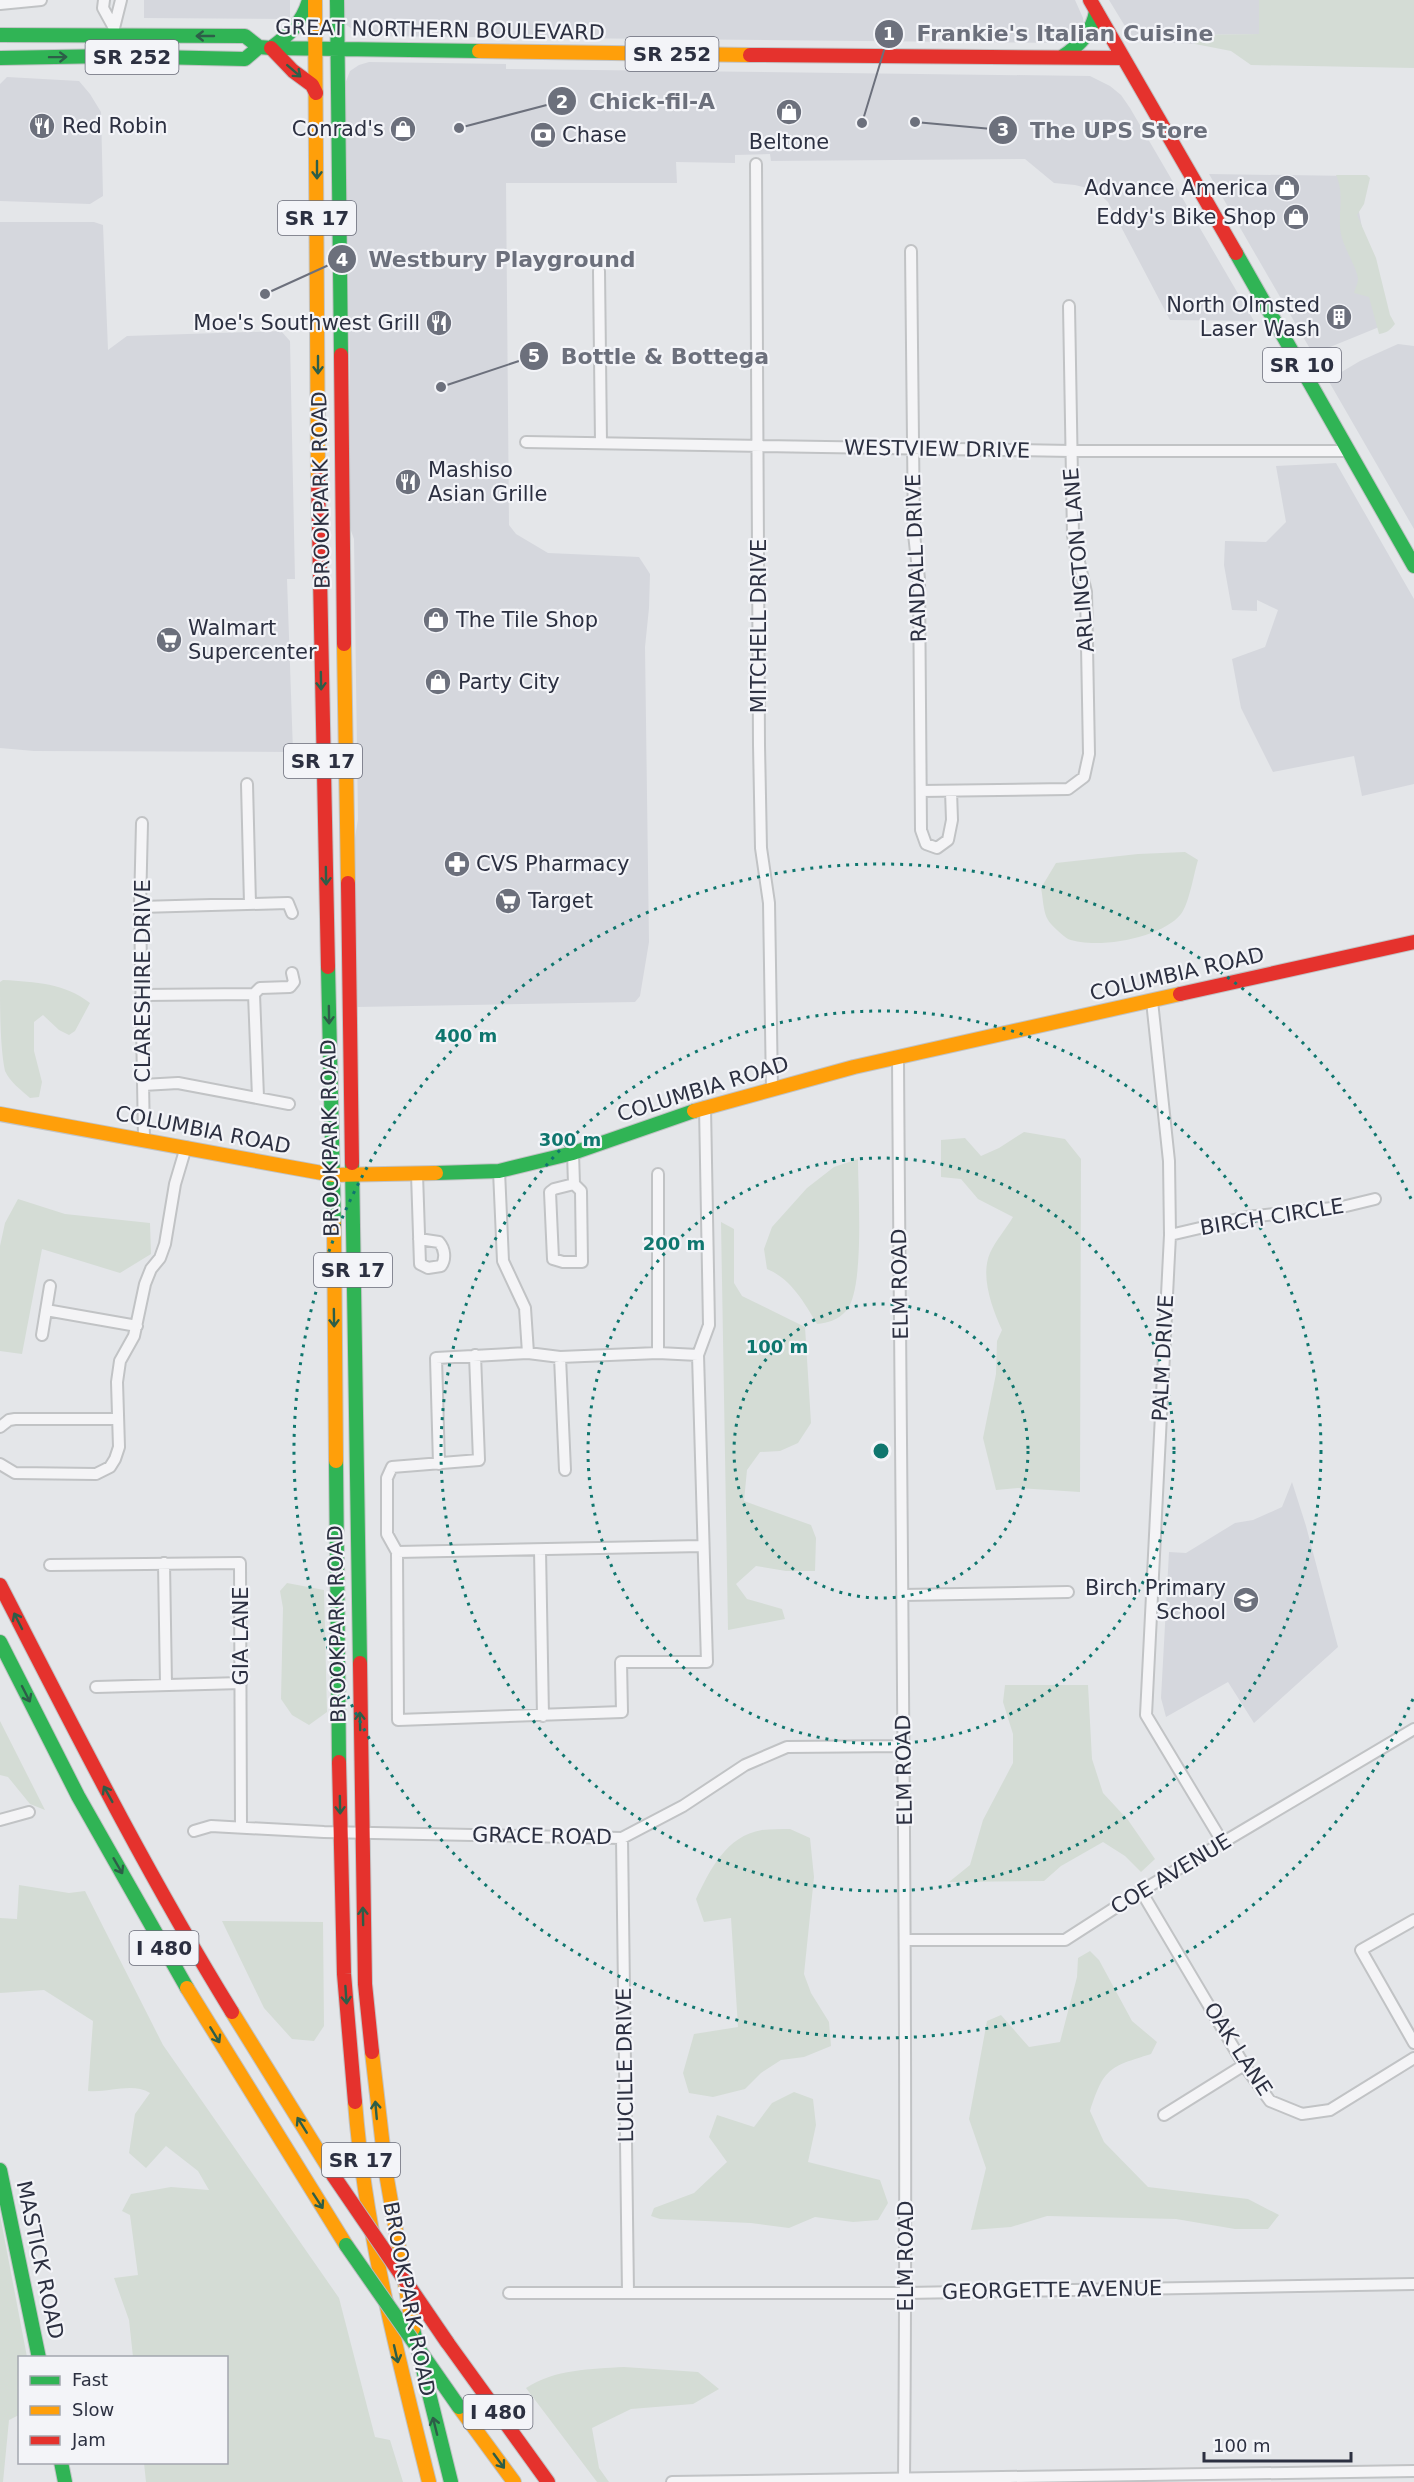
<svg xmlns="http://www.w3.org/2000/svg" width="1414" height="2482" font-family="'DejaVu Sans',sans-serif">
<style>
.built{fill:#d5d7dd}
.green{fill:#d4dcd5}
.lines{fill:none;stroke-linecap:round;stroke-linejoin:round}
.street-casing{stroke:#c1c3c5;stroke-width:14}
.fast-casing{stroke:#c1c3c5;stroke-width:16}
.slow-casing{stroke:#c1c3c5;stroke-width:16}
.jam-casing{stroke:#c1c3c5;stroke-width:16}
.street{stroke:#f4f4f6;stroke-width:10}
.fast{stroke:#30b455;stroke-width:14}
.slow{stroke:#ff9f0a;stroke-width:14}
.jam{stroke:#e5322d;stroke-width:14}
.fast-bridge-casing{stroke:#b7b9bd;stroke-width:16;stroke-linecap:butt}
.jam-bridge-casing{stroke:#b7b9bd;stroke-width:16;stroke-linecap:butt}
.fast-bridge{stroke:#30b455;stroke-width:14}
.jam-bridge{stroke:#e5322d;stroke-width:14}
.oneway{stroke:#2d5e48}
.ring{fill:none;stroke:#0f766e;stroke-width:3;stroke-dasharray:3 6}
.labels{text-anchor:middle;stroke-width:4.5;stroke-linejoin:round;paint-order:stroke}
.shield{fill:#f3f4f8;stroke:#686b78;stroke-width:1.5}
.shield-label{font-size:20px;font-weight:bold;fill:#2c3041}
.street-label{font-size:21px;fill:#2c3041;stroke:#f3f4f8}
.poi-label{font-size:21px;fill:#2c3041;stroke:#f3f4f8;text-anchor:start}
.centre{fill:#0f766e;stroke:#f3f4f8;stroke-width:3}
.ring-label{font-size:18px;text-anchor:middle;font-weight:bold;fill:#0f766e;stroke:#f3f4f8;stroke-width:4.5;stroke-linejoin:round;paint-order:stroke}
.leader{fill:none;stroke:#6c707c;stroke-width:2}
.callout-dot{fill:#6c707c;stroke:#f3f4f8;stroke-width:2}
.mark-label{font-size:18px;text-anchor:middle;font-weight:bold;fill:#fff}
.callout-label{font-size:22px;text-anchor:middle;font-weight:bold;fill:#6c707c;stroke:#f3f4f8;stroke-width:4.5;stroke-linejoin:round;paint-order:stroke}
</style>
<rect width="100%" height="100%" fill="#e4e6e9"/>
<path class="built" d="M144 0H290V19L144 18Z
M341 0H1075L1083 18 1084 26 1081 33 1071 41 1064 43 361 36 344 23Z
M1109 0H1259V34L1193 35 1195 44 1134 41Z
M369 62 506 64V69L1090 76 1110 86 1121 95 1130 108 1254 321 1170 320 1108 202 1095 190 1075 185 1054 183 1025 159 771 161 770 154 735 155V163L676 162 677 183H506L509 525 516 534 548 553 639 557 650 574 649 608 645 647 649 942 640 996 635 1002 357 1007 354 844 358 819 354 539 349 525 350 376 345 84 350 71 359 65Z
M7 77 79 81 90 94 101 112 103 196 90 204 0 201V84Z
M1209 174 1352 176 1375 294 1384 325 1313 354Z
M0 222H94L103 225 108 350 127 336 281 331 290 341 295 579H287L293 752 34 751 0 748Z
M1398 344 1414 346V529L1328 380 1360 361Z
M1336 463 1414 599V784L1362 796 1354 756 1273 772 1241 708 1232 659 1265 647 1278 610 1257 600V611L1232 610 1224 565 1225 541 1266 542 1286 522 1276 466Z
M1292 1482 1306 1526 1338 1647 1254 1723 1228 1682 1166 1717 1161 1698 1169 1552 1186 1553 1235 1523 1253 1520 1282 1507Z"/>
<path class="green" d="M1259 0H1414V68L1251 65 1231 51 1195 44 1192 35 1259 34Z
M1336 175H1367L1370 178 1364 204 1357 215 1376 258 1390 315 1395 324C1390 330 1387 333 1379 334L1369 297 1354 293C1355 289 1358 283 1358 279 1357 266 1340 244 1340 226 1339 208 1344 193 1336 175Z
M1185 852 1198 860C1194 873 1189 904 1181 914 1162 938 1097 950 1068 939 1063 936 1051 925 1048 920 1043 912 1043 897 1041 888L1056 863 1138 854Z
M3 980C36 982 64 983 90 1003L75 1031 69 1035 59 1030 43 1015 34 1022V1051L42 1082 39 1097 30 1098C21 1090 10 1082 5 1071 0 1047 0 1008 0 982Z
M1024 1132 1065 1139 1081 1159 1080 1492 1018 1488 996 1490 983 1438 996 1374 997 1341 1002 1330C992 1308 980 1276 990 1253 996 1240 1006 1229 1013 1217L978 1199 961 1179 941 1177V1140L965 1138 981 1156 999 1148Z
M858 1159C858 1190 865 1291 846 1311 838 1320 828 1323 817 1324 804 1302 791 1279 767 1269L764 1249 772 1227 807 1188 834 1167Z
M18 1199 65 1214 150 1223 151 1254 120 1273 42 1249 22 1354 0 1351V1246L5 1223Z
M721 1222 734 1229V1283L742 1296 805 1327 811 1423 798 1443 780 1451 760 1452 747 1470 744 1501 811 1525 816 1538 815 1571H786L756 1566 736 1584 747 1599 782 1609 785 1619 728 1630Z
M287 1583 324 1590 327 1712 309 1725 292 1715 281 1699 283 1608 280 1591Z
M1005 1685H1088L1092 1759 1103 1793 1128 1820 1155 1859 1141 1872 1125 1856 1103 1842 1061 1866 1044 1881 949 1882 970 1865 983 1820 1013 1763V1734L1003 1702Z
M0 1721 45 1810 30 1804 8 1777 0 1775Z
M790 1829 810 1838 814 1877 804 1974 811 1993 829 2022 831 2046 804 2057 781 2060 761 2073 745 2089 713 2097 689 2093 683 2073 694 2034 738 2027 731 1918 704 1922 696 1899C710 1870 726 1836 762 1830 771 1829 781 1829 790 1829Z
M19 1885 69 1893 85 1891 163 2045 339 2298 375 2437 390 2440 403 2482H146L144 2463 226 2462V2358L133 2357 129 2320 114 2278 138 2275 130 2215 122 2211 131 2194 171 2187 209 2190 198 2171 166 2146 146 2168 129 2153 135 2114 150 2093C132 2082 109 2093 88 2091L93 2021 44 1990 0 1993V1918L17 1919Z
M222 1921 323 1922 324 2026 314 2041 292 2039 264 2008Z
M1090 1951 1099 1960 1132 2021 1157 2042 1151 2054C1109 2067 1104 2068 1090 2111L1104 2142 1148 2187 1248 2199 1279 2215 1268 2229H1235L1176 2219 1047 2216 1011 2227 971 2230 986 2168 969 2119 987 2021 1001 2015 1029 2047 1060 2042 1077 1977 1078 1958Z
M794 2092 813 2099 816 2125 808 2162 880 2180 888 2203 878 2220 853 2222 815 2217 789 2228 751 2223 660 2219 651 2216 654 2208 694 2193 727 2162 709 2137 717 2115 754 2127 772 2103Z
M0 2215 27 2357 20 2358 19 2415 9 2420 3 2482H0Z
M624 2367 698 2372 719 2389 693 2404 631 2409 592 2428 599 2468 609 2482H597L526 2388C555 2369 591 2369 624 2367Z"/>
<g class="lines">
<g class="street-casing">
<path id="street" d="M104 0 103 8 114 28
M0 4 41 0
M114 57V28L121 0
M756 164 759 745 761 848 769 903 772 1089
M911 251 914 534 919 579 921 830 926 844 937 848 948 840 952 820 951 791
M599 271 601 443
M526 442 1071 451H1348
M247 784 250 904
M921 791 1068 789 1084 777 1089 754 1086 592 1073 536 1069 306
M142 823 140 907 144 1139
M140 907 288 903 292 913
M254 994 260 988 290 987 294 982 292 973
M141 995 254 994 258 1097
M1152 1001 1169 1161 1170 1235 1146 1715 1223 1843
M898 1057C901 1532 908 2007 904 2482
M143 1085 178 1083 289 1104
M573 1153 574 1184 581 1191 582 1262H563L553 1259 550 1192 554 1189 574 1184
M499 1171 503 1261 525 1308 528 1353
M417 1174 420 1264 428 1268 441 1266C446 1259 445 1249 439 1242L419 1239
M658 1174V1353
M1170 1235 1247 1217 1342 1207 1375 1199
M46 1310 137 1326
M42 1335 50 1286
M475 1355 479 1460 392 1467 387 1478V1534L397 1552 398 1720 622 1712 621 1662H707L698 1355 709 1325 705 1107
M560 1357 565 1470
M0 1427 9 1420 15 1419H118
M0 1464 15 1473 96 1474 110 1467 115 1459 119 1447 117 1382 120 1361 134 1336 145 1284 151 1269 160 1258 165 1244 175 1184 186 1147
M439 1464 436 1358 528 1353 560 1357 658 1353 698 1355
M540 1550 543 1716
M397 1552 702 1546
M164 1563 166 1685
M50 1565 240 1563 241 1828
M903 1595 1068 1592
M96 1687 241 1683
M0 1820 29 1812
M194 1831 211 1826 324 1832 622 1838 683 1806 745 1765 787 1747 904 1746
M622 1838 628 2293
M1141 1891 1244 2065 1270 2101 1302 2114 1330 2110 1414 2058
M1414 1920 1361 1950 1414 2043
M906 1940H1065L1141 1891 1414 1729
M1164 2115 1244 2065
M509 2293H906L1414 2284
M672 2482 1414 2471"/>
</g>
<g class="fast-casing">
<path id="fast" d="M337 0 341 355
M0 35 245 36 259 47 271 48 479 51
M271 48C289 35 303 22 309 0
M1062 57C1079 46 1093 32 1096 11
M0 58 109 56 245 59 259 47
M1236 253 1414 566
M328 967 334 1224
M352 1163 360 1663
M436 1173 499 1171 573 1153 694 1111
M336 1461 339 1762
M0 1642 78 1796 187 1988
M0 2170 39 2358
M413 2329 451 2482
M61 2462 65 2482"/>
</g>
<g class="slow-casing">
<path id="slow" d="M315 0 318 479
M479 51 750 55
M344 644 348 883
M694 1111 854 1067 1180 994
M0 1114 333 1175 436 1173
M334 1224 336 1461
M187 1988 346 2245
M232 2012 333 2175
M372 2052 386 2173 413 2329
M355 2102C365 2231 398 2357 429 2482
M459 2407 514 2482"/>
</g>
<g class="jam-casing">
<path id="jam" d="M1090 0 1236 253
M271 48 293 71 312 85 316 93
M750 55 1123 58
M341 355 344 644
M318 479 328 967
M348 883 352 1163
M1180 994 1414 942
M0 1585C74 1729 147 1874 232 2012
M360 1663 365 1984 372 2052
M339 1762 344 1974 355 2102
M447 2342 548 2482"/>
</g>
<use href="#street" class="street"/>
<use href="#fast" class="fast"/>
<use href="#slow" class="slow"/>
<use href="#jam" class="jam"/>
<g class="fast-bridge-casing">
<path id="fast-bridge" d="M346 2245 459 2407"/>
</g>
<g class="jam-bridge-casing">
<path id="jam-bridge" d="M333 2175 447 2342"/>
</g>
<use href="#fast-bridge" class="fast-bridge"/>
<use href="#jam-bridge" class="jam-bridge"/>
</g>
<defs><path id="oneway-shaft" d="M-6 0H5M1.5-3L5.5 0L1.5 3" fill="none" stroke-width="1.6" stroke-linecap="round" stroke-linejoin="round" transform="scale(1.5)"/></defs>
<g class="oneway">
<use href="#oneway-shaft" transform="translate(205 36) rotate(180)"/>
<use href="#oneway-shaft" transform="translate(58 57) rotate(-1)"/>
<use href="#oneway-shaft" transform="translate(294 71) rotate(41)"/>
<use href="#oneway-shaft" transform="translate(317 170) rotate(90)"/>
<use href="#oneway-shaft" transform="translate(318 365) rotate(90)"/>
<use href="#oneway-shaft" transform="translate(321 681) rotate(89)"/>
<use href="#oneway-shaft" transform="translate(326 876) rotate(89)"/>
<use href="#oneway-shaft" transform="translate(329 1015) rotate(89)"/>
<use href="#oneway-shaft" transform="translate(334 1318) rotate(89)"/>
<use href="#oneway-shaft" transform="translate(18 1621) rotate(-117)"/>
<use href="#oneway-shaft" transform="translate(26 1694) rotate(63)"/>
<use href="#oneway-shaft" transform="translate(360 1721) rotate(-91)"/>
<use href="#oneway-shaft" transform="translate(108 1794) rotate(-119)"/>
<use href="#oneway-shaft" transform="translate(340 1805) rotate(89)"/>
<use href="#oneway-shaft" transform="translate(118 1866) rotate(60)"/>
<use href="#oneway-shaft" transform="translate(363 1916) rotate(-91)"/>
<use href="#oneway-shaft" transform="translate(346 1995) rotate(86)"/>
<use href="#oneway-shaft" transform="translate(215 2035) rotate(59)"/>
<use href="#oneway-shaft" transform="translate(376 2110) rotate(-95)"/>
<use href="#oneway-shaft" transform="translate(302 2125) rotate(-122)"/>
<use href="#oneway-shaft" transform="translate(318 2201) rotate(57)"/>
<use href="#oneway-shaft" transform="translate(396 2354) rotate(77)"/>
<use href="#oneway-shaft" transform="translate(435 2426) rotate(-104)"/>
<use href="#oneway-shaft" transform="translate(499 2461) rotate(54)"/>
</g>
<g class="ring">
<circle cx="881" cy="1451" r="147"/>
<circle cx="881" cy="1451" r="293"/>
<circle cx="881" cy="1451" r="440"/>
<path d="M1413 1699A587 587 0 1 1 1413 1203"/>
</g>
<defs>
<g id="shop-disc" transform="scale(1.35)"><circle r="9.5" fill="#6c707c" stroke="#f3f4f8"/><path d="M-5-2.5h2.3a2.7 3.5 0 0 1 5.4 0H5L5.5 6h-11ZM-1.5-2.5h3a1.5 2.3 0 0 0-3 0Z" fill="#fff"/></g>
<g id="restaurant-disc" transform="scale(1.35)"><circle r="9.5" fill="#6c707c" stroke="#f3f4f8"/><path d="M-5-6h1v4h1v-4h1v4h1v-4h1v5L-1.5 .5V6h-2V.5L-5-1ZM5-6V6H3V1.5H1.5Q1.5-4 5-6Z" fill="#fff"/></g>
<g id="bank-disc" transform="scale(1.35)"><circle r="9.5" fill="#6c707c" stroke="#f3f4f8"/><path d="M-6-4H6V4H-6ZM0-2.3a2.3 2.3 0 1 0 0 4.6a2.3 2.3 0 1 0 0-4.6Z" fill="#fff"/></g>
<g id="building-disc" transform="scale(1.35)"><circle r="9.5" fill="#6c707c" stroke="#f3f4f8"/><path d="M-4-6H4V6H1V3H-1V6H-4ZM-2.5-4.3h1.7v1.8h-1.7ZM.8-4.3h1.7v1.8H.8ZM-2.5-1h1.7V.8h-1.7ZM.8-1h1.7V.8H.8Z" fill="#fff"/></g>
<g id="supermarket-disc" transform="scale(1.35)"><circle r="9.5" fill="#6c707c" stroke="#f3f4f8"/><path d="M-6-5.5h2.5l.6 2H6L4.5 2H-2.5L-4.4-4H-6ZM-1.5 3.2a1.3 1.3 0 1 0 .1 0ZM3 3.2a1.3 1.3 0 1 0 .1 0Z" fill="#fff"/></g>
<g id="pharmacy-disc" transform="scale(1.35)"><circle r="9.5" fill="#6c707c" stroke="#f3f4f8"/><path d="M-2-6h4v4h4v4h-4v4h-4v-4h-4v-4h4Z" fill="#fff"/></g>
<g id="school-disc" transform="scale(1.35)"><circle r="9.5" fill="#6c707c" stroke="#f3f4f8"/><path d="M0-5L7-2L0 1L-7-2ZM-4 1L0 2.5L4 1V4Q0 6-4 4Z" fill="#fff"/></g>
</defs>
<g fill-rule="evenodd">
<use href="#shop-disc" x="789" y="112"/>
<use href="#restaurant-disc" x="42" y="126"/>
<use href="#shop-disc" x="403" y="129"/>
<use href="#bank-disc" x="543" y="135"/>
<use href="#shop-disc" x="1287" y="188"/>
<use href="#shop-disc" x="1296" y="217"/>
<use href="#building-disc" x="1339" y="317"/>
<use href="#restaurant-disc" x="439" y="323"/>
<use href="#restaurant-disc" x="408" y="482"/>
<use href="#shop-disc" x="436" y="620"/>
<use href="#supermarket-disc" x="169" y="640"/>
<use href="#shop-disc" x="438" y="682"/>
<use href="#pharmacy-disc" x="457" y="864"/>
<use href="#supermarket-disc" x="508" y="901"/>
<use href="#school-disc" x="1246" y="1600"/>
</g>
<g class="labels">
<g class="shield">
<rect x="625.5" y="37" width="93" height="34" rx="4.5"/>
<rect x="85.5" y="40" width="93" height="34" rx="4.5"/>
<rect x="278" y="201" width="78" height="34" rx="4.5"/>
<rect x="1263" y="348" width="78" height="34" rx="4.5"/>
<rect x="284" y="744" width="78" height="34" rx="4.5"/>
<rect x="314" y="1253" width="78" height="34" rx="4.5"/>
<rect x="129.5" y="1931" width="69" height="34" rx="4.5"/>
<rect x="322" y="2143" width="78" height="34" rx="4.5"/>
<rect x="463.5" y="2395" width="69" height="34" rx="4.5"/>
</g>
<g class="shield-label">
<text x="672" y="61">SR 252</text>
<text x="132" y="64">SR 252</text>
<text x="317" y="225">SR 17</text>
<text x="1302" y="372">SR 10</text>
<text x="323" y="768">SR 17</text>
<text x="353" y="1277">SR 17</text>
<text x="164" y="1955">I 480</text>
<text x="361" y="2167">SR 17</text>
<text x="498" y="2419">I 480</text>
</g>
<g class="street-label">
<text transform="translate(440 30) rotate(1)" y="7">GREAT NORTHERN BOULEVARD</text>
<text transform="translate(937 449) rotate(1)" y="7">WESTVIEW DRIVE</text>
<text transform="translate(321 490) rotate(-91)" y="7">BROOKPARK ROAD</text>
<text transform="translate(916 558) rotate(-92)" y="7">RANDALL DRIVE</text>
<text transform="translate(1079 560) rotate(-95)" y="7">ARLINGTON LANE</text>
<text transform="translate(759 626) rotate(-90)" y="7">MITCHELL DRIVE</text>
<text transform="translate(1177 974) rotate(-13)" y="7">COLUMBIA ROAD</text>
<text transform="translate(143 981) rotate(-90)" y="7">CLARESHIRE DRIVE</text>
<text transform="translate(703 1089) rotate(-17)" y="7">COLUMBIA ROAD</text>
<text transform="translate(203 1130) rotate(11)" y="7">COLUMBIA ROAD</text>
<text transform="translate(330 1138) rotate(-91)" y="7">BROOKPARK ROAD</text>
<text transform="translate(1272 1217) rotate(-9)" y="7">BIRCH CIRCLE</text>
<text transform="translate(900 1284) rotate(-91)" y="7">ELM ROAD</text>
<text transform="translate(1163 1358) rotate(-87)" y="7">PALM DRIVE</text>
<text transform="translate(337 1624) rotate(-91)" y="7">BROOKPARK ROAD</text>
<text transform="translate(241 1636) rotate(-90)" y="7">GIA LANE</text>
<text transform="translate(904 1770) rotate(-91)" y="7">ELM ROAD</text>
<text transform="translate(542 1836) rotate(1)" y="7">GRACE ROAD</text>
<text transform="translate(1171 1874) rotate(-31)" y="7">COE AVENUE</text>
<text transform="translate(1238 2049) rotate(57)" y="7">OAK LANE</text>
<text transform="translate(625 2065) rotate(-91)" y="7">LUCILLE DRIVE</text>
<text transform="translate(906 2256) rotate(-90)" y="7">ELM ROAD</text>
<text transform="translate(40 2260) rotate(78)" y="7">MASTICK ROAD</text>
<text transform="translate(1052 2290) rotate(-1)" y="7">GEORGETTE AVENUE</text>
<text transform="translate(409 2299) rotate(79)" y="7">BROOKPARK ROAD</text>
</g>
<g class="poi-label">
<text x="62" y="133">Red Robin</text>
<text x="384" y="136" text-anchor="end">Conrad's</text>
<text x="562" y="142">Chase</text>
<text x="789" y="149" text-anchor="middle">Beltone</text>
<text x="1268" y="195" text-anchor="end">Advance America</text>
<text x="1276" y="224" text-anchor="end">Eddy's Bike Shop</text>
<text x="1320" y="312" text-anchor="end">North Olmsted<tspan x="1320" dy="24">Laser Wash</tspan></text>
<text x="420" y="330" text-anchor="end">Moe's Southwest Grill</text>
<text x="428" y="477">Mashiso<tspan x="428" dy="24">Asian Grille</tspan></text>
<text x="456" y="627">The Tile Shop</text>
<text x="188" y="635">Walmart<tspan x="188" dy="24">Supercenter</tspan></text>
<text x="458" y="689">Party City</text>
<text x="476" y="871">CVS Pharmacy</text>
<text x="528" y="908">Target</text>
<text x="1226" y="1595" text-anchor="end">Birch Primary<tspan x="1226" dy="24">School</tspan></text>
</g>
</g>
<circle cx="881" cy="1451" r="9" class="centre"/>
<g class="ring-label">
<text x="466" y="1042">400 m</text>
<text x="570" y="1146">300 m</text>
<text x="674" y="1250">200 m</text>
<text x="777" y="1353">100 m</text>
</g>
<path class="leader" d="M862 123L889 34M459 128L562 101M915 122L1003 130M265 294L342 259M441 387L534 356"/>
<g class="callout-dot">
<circle cx="862" cy="123" r="6"/>
<circle cx="459" cy="128" r="6"/>
<circle cx="915" cy="122" r="6"/>
<circle cx="265" cy="294" r="6"/>
<circle cx="441" cy="387" r="6"/>
<circle cx="889" cy="34" r="15"/>
<circle cx="562" cy="101" r="15"/>
<circle cx="1003" cy="130" r="15"/>
<circle cx="342" cy="259" r="15"/>
<circle cx="534" cy="356" r="15"/>
</g>
<g class="mark-label">
<text x="889" y="40">1</text>
<text x="562" y="108">2</text>
<text x="1003" y="136">3</text>
<text x="342" y="266">4</text>
<text x="534" y="362">5</text>
</g>
<g class="callout-label">
<text x="1065" y="41">Frankie's Italian Cuisine</text>
<text x="652" y="109">Chick-fil-A</text>
<text x="1119" y="138">The UPS Store</text>
<text x="502" y="267">Westbury Playground</text>
<text x="665" y="364">Bottle &amp; Bottega</text>
</g>
<rect x="18" y="2356" width="210" height="108" fill="#f3f4f8" stroke="#a3a6af" stroke-width="1.5"/>
<rect x="30" y="2376" width="30" height="9" fill="#30b455" stroke="#a3a6af" stroke-width="1.5"/>
<text x="72" y="2386" font-size="18" fill="#2c3041">Fast</text>
<rect x="30" y="2406" width="30" height="9" fill="#ff9f0a" stroke="#a3a6af" stroke-width="1.5"/>
<text x="72" y="2416" font-size="18" fill="#2c3041">Slow</text>
<rect x="30" y="2436" width="30" height="9" fill="#e5322d" stroke="#a3a6af" stroke-width="1.5"/>
<text x="72" y="2446" font-size="18" fill="#2c3041">Jam</text>
<path d="M1204 2452v9h147v-9" fill="none" stroke="#2c3041" stroke-width="3"/>
<text x="1213" y="2452" font-size="18" fill="#2c3041" stroke="#f3f4f8" stroke-width="4.5" paint-order="stroke">100 m</text>
</svg>
